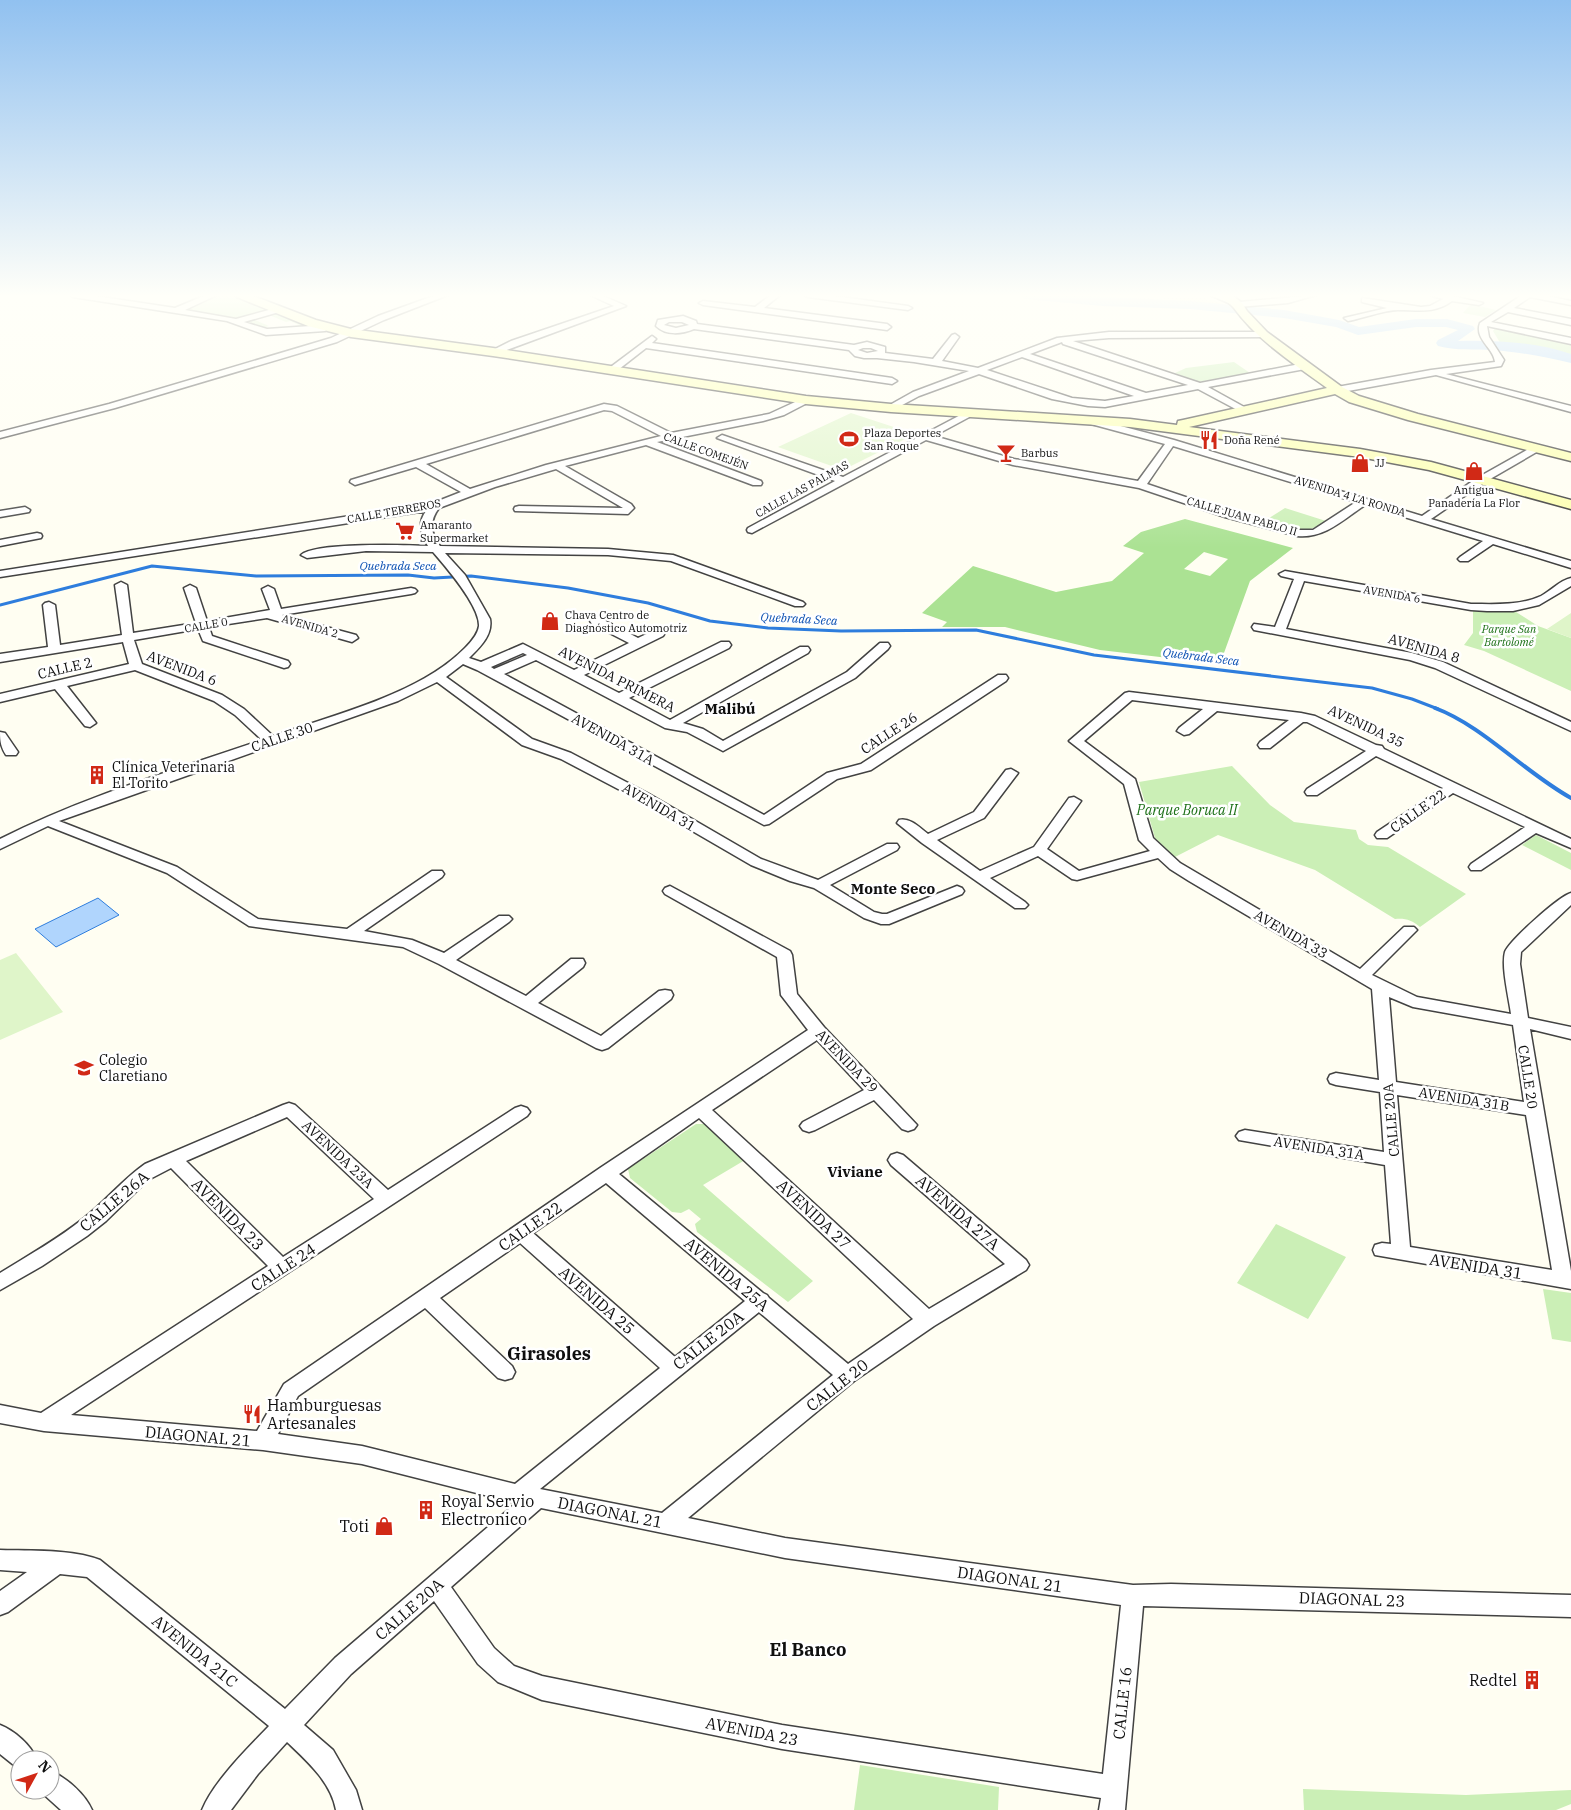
<svg xmlns="http://www.w3.org/2000/svg" width="1571" height="1810" font-family="'IBM Plex Serif',serif">
<style>
.farmland{fill:#f6f9ce}
.green{fill:#cbefb6;fill-rule:evenodd}
.forest{fill:#abe293;fill-rule:evenodd}
.pitch{fill:#dff5c9}
.water{fill:#b0d5fd;stroke:#2e7ddd}
.lines{fill:none;stroke-linecap:round;stroke-linejoin:round}
.stream-far1{stroke:#2e7ddd;stroke-width:3}
.stream{stroke:#2e7ddd;stroke-width:4}
.river{fill:#b0d5fd;fill-rule:evenodd}
.street-casing{stroke:#424242;stroke-width:3}
.secondary-casing{stroke:#313131;stroke-width:3}
.street{fill:#fff;fill-rule:evenodd}
.secondary{fill:#fcffad;fill-rule:evenodd}
.labels{text-anchor:middle;stroke-width:5;stroke-linejoin:round;paint-order:stroke}
.far-poi-label{font-size:11px;fill:#0f0f0f;stroke:#fff;text-anchor:start}
.far-street-label{font-size:11px;fill:#0f0f0f;stroke:#fff}
.far-park-label{font-size:11px;font-style:italic;fill:#1c7017;stroke:#fff}
.far-water-label{font-size:12px;font-style:italic;fill:#094eb1;stroke:#fff}
.street-label{font-size:14px;fill:#0f0f0f;stroke:#fff}
.poi-label{font-size:14px;fill:#0f0f0f;stroke:#fff;text-anchor:start}
.park-label{font-size:14px;font-style:italic;fill:#1c7017;stroke:#fff}
.neighbourhood-label{font-size:15px;font-weight:bold;fill:#0f0f0f;stroke:#fff}
.near-street-label{font-size:16px;fill:#0f0f0f;stroke:#fff}
.near-poi-label{font-size:16px;fill:#0f0f0f;stroke:#fff;text-anchor:start}
.near-neighbourhood-label{font-size:18px;font-weight:bold;fill:#0f0f0f;stroke:#fff}
</style>
<rect width="100%" height="100%" fill="#fffef2"/>
<path class="farmland" d="M1133 295H1193L1233 307 1137 295Z"/>
<path class="green" d="M218 295H234L271 310 240 320 184 309Z
M1471 304 1496 310 1485 317 1463 313Z
M276 312 312 326 267 331 241 321ZM269 315 286 322 290 321 299 325C288 328 272 334 263 328L269 326 255 320Z
M1495 328 1571 344V356L1566 354 1502 346 1493 331Z
M1234 362 1250 373 1198 382 1175 373 1186 368Z
M1285 508 1326 521C1302 538 1289 528 1263 522Z
M1473 611 1516 612 1538 626 1571 638V691L1484 651 1464 645 1473 633Z
M1232 766 1270 805 1294 822 1356 830 1359 839 1368 845 1388 847 1466 894 1420 927C1412 920 1405 918 1395 919L1315 870 1218 835 1175 857 1155 838 1139 782Z
M1536 835 1571 853V870L1522 845Z
M696 1124H707L745 1160 703 1185 813 1281 788 1302 697 1232 695 1224 701 1219 689 1209 681 1213 672 1212 630 1178 628 1169Z
M1276 1224 1346 1257 1308 1319 1237 1283Z
M1543 1289 1571 1293V1342L1552 1339Z
M860 1765 999 1787 998 1810H854Z
M1303 1789 1466 1795 1571 1790V1804L1556 1810H1304Z"/>
<path class="forest" d="M1185 519 1293 548 1250 581 1220 664 1100 650 1005 627H942L947 622 922 613 973 566 1056 592 1112 581 1144 553 1123 546 1141 532ZM1204 552 1228 559 1210 576 1184 569Z"/>
<path class="pitch" d="M851 413 915 434 843 470 778 447Z
M1571 613V638L1547 629Z
M16 953 63 1012 0 1040V960Z"/>
<path class="water" d="M98 898 119 915 56 947 35 929Z"/>
<g class="lines">
<path class="stream-far1" d="M0 605 152 566 256 576 408 575 434 578 471 576 568 588 648 603 710 621 768 628 841 631 976 630 1094 655 1372 688 1412 699 1438 709"/>
<path class="stream" d="M1435 708C1483 726 1524 772 1571 798"/>
<path class="river" d="M1019 295H1069L1190 301 1284 310 1339 320 1359 327 1416 319H1447L1473 326 1475 329 1458 341C1495 340 1536 342 1571 354V363C1545 357 1520 352 1493 350 1475 349 1456 351 1438 346L1436 343 1438 340 1458 330 1446 327H1416L1358 335 1336 327 1284 318 1190 309 1103 306 1025 299Z"/>
<g class="street-casing">
<path id="street" d="M69 295H89L175 308 206 295H217L185 310 236 319 276 308 280 310 279 312 244 322 267 329 325 325 329 328 325 331 266 335 227 321 73 297Z
M436 295H448L384 320 337 342 115 408 0 438V432L109 404 331 338 378 316Z
M590 295H601L626 306 496 354 489 352 511 341 614 306Z
M771 295H780L764 308 887 324 891 327 887 330 703 305 699 303 703 301 755 307Z
M804 295H827L908 306 912 308 908 310 808 297Z
M1210 295H1222L1239 302 1316 295 1288 303 1238 307Z
M1430 295H1448L1483 303 1479 305 1452 301C1434 314 1419 310 1398 310 1385 310 1363 318 1348 321L1344 318 1387 308 1362 302V298L1421 307 1430 306 1443 299Z
M1522 295H1543L1571 301V305L1530 297 1514 308 1571 319V325L1508 312 1491 322 1571 338V344L1487 326 1489 337 1504 360 1501 366 1446 374 1571 406V412L1436 375 1337 393 1332 390 1337 387 1431 370 1495 362C1494 348 1474 339 1480 323Z
M683 316 696 321 697 324 854 345 867 342 885 347V353L933 359 952 335 955 334 959 337 942 361 978 368 1057 338 1109 332H1263L1266 333V337L1109 338 1073 341 1200 383 1305 363 1309 366 1305 369 1208 387 1246 408 1248 410 1243 413 1198 389 1105 407 1088 406 1052 399 979 374 919 396 891 411 888 410V406L913 392 969 371 914 362 877 358H864L855 356 849 350 694 329C682 334 666 336 656 326L658 320ZM669 322H682L689 325 676 328 664 325ZM1062 342 1063 344 1188 385 1146 393 1030 354ZM863 348H871L878 351 867 353 858 350ZM1022 357 1134 396 1105 401 1072 398 987 370Z
M652 336 656 339 652 343 892 378 897 381 892 384 646 348 614 373H608V369Z
M806 397 809 398V402L784 415 763 421 657 442 761 481 762 483 761 485H753L646 445 565 466 631 504 634 508 628 514 515 511 514 509 515 507 519 506 623 508 556 469 495 487 439 508C429 521 430 533 440 546L608 549 673 555 803 602 805 604 803 606H795L671 561 608 555 445 553 465 575 490 619C493 635 480 647 469 658L481 662 523 644 574 670 629 643 592 624 590 621 592 618H600L638 638 655 630H663L665 633 663 636 584 675 619 693 721 642H729L731 645 729 648 629 698 670 720 800 647H808L810 650 808 653 683 723 703 729 723 741 847 672 880 643H888L890 646 888 649 855 678 723 751 687 732 665 728 536 660 504 674 764 815 827 773 861 764 998 675H1006L1008 678 1006 681 871 770 837 779 769 824 764 825 477 670 463 664 446 677 532 739 571 753 649 794 761 859 818 880 887 844H897L899 847 897 850 830 885 874 912 882 914H887L957 886 962 888 964 891 962 894 889 924H881L864 918 814 888 790 881 751 865 639 800 561 759 522 745 437 682 398 701 59 821 177 867 258 919 347 929 432 871H442L444 874 442 877 364 931 412 940 444 953 499 916H509L512 919 509 922 456 960 526 996 571 959H583L585 963 583 967 538 1003 601 1036 659 991 665 990 671 991 673 995 671 999 608 1048 602 1050 596 1048 439 964 403 947 249 926 167 873 48 826 0 849V839C83 797 174 770 262 740L235 715 214 701 135 670 67 686 96 723 90 727 85 726 55 689 0 702V694L129 664 123 642 0 662V654L48 647 43 605 45 603 49 602 55 605 60 645 122 635 115 585 121 582 127 585 133 633 196 623 184 588 190 585 196 588 207 621 270 610 262 589 268 586 274 589 281 609 411 588 415 589 417 591 415 593 411 594 282 615 356 635 358 638 352 642 267 618 209 627 212 636 288 661 290 664 288 667 284 668 203 641 198 629 134 640 142 664 222 695 244 709 273 736C334 715 420 694 465 648 471 642 478 634 479 626 480 606 446 567 433 552L366 551 307 558 301 555C315 542 406 545 428 546 420 534 418 522 426 511L0 577V571L433 503 461 492 416 467 355 485 350 482 351 480 604 404 617 406 671 433 769 414ZM604 410 612 411 661 436 546 465 470 489 426 464ZM523 653 527 655 494 669 491 667Z
M970 410 973 411V415L934 436 1014 459 1138 481 1165 444 1091 424 1089 422 1094 419 1174 440 1422 516 1477 478 1534 446H1540V450L1485 482 1431 519 1571 561V568L1493 544 1468 561H1460L1458 559 1460 557 1483 541 1365 505C1344 519 1324 539 1297 536L1225 517 1139 488 1013 465 926 440 752 533 748 532 747 530 748 528 835 481 717 438 722 435 725 436 843 477ZM1173 446 1356 502 1313 530H1297L1233 513 1147 484Z
M25 507 30 510 29 512 0 517V511Z
M37 533 41 534 42 536 41 538 0 546V540Z
M1285 571 1471 604C1495 604 1519 606 1541 596 1551 591 1560 580 1571 578V586L1539 605 1513 611H1487L1471 610 1304 581 1286 629 1412 653 1443 662 1571 722V731L1435 668 1410 660 1254 630 1252 627 1254 624 1275 627 1294 579 1281 576 1279 574Z
M1129 692 1301 713 1315 716 1376 745 1382 746 1384 749 1571 839V848L1536 833 1481 870H1471L1469 867 1471 864 1525 827 1453 793 1387 838H1377L1375 835 1377 832 1443 788 1376 756 1317 795H1307L1305 792 1307 789 1366 751 1307 722H1303L1270 748H1260L1258 745 1260 742 1289 720 1217 711 1189 734 1184 735 1177 731 1179 728 1203 709 1132 700 1084 741 1135 779 1153 838 1180 863 1360 969 1404 927H1414L1417 930 1372 975 1417 997 1511 1014C1509 998 1501 967 1505 952 1509 941 1559 896 1571 893V905L1521 952 1520 964 1528 1018 1571 1027V1039L1530 1029 1571 1271V1289L1375 1255 1373 1250 1375 1245 1382 1243 1391 1244 1385 1165 1239 1140 1236 1136 1239 1132 1245 1130 1384 1152 1380 1092 1336 1085 1330 1083 1328 1079 1330 1075 1336 1073 1379 1080 1372 989 1189 881 1170 869 1158 858 1077 880 1072 879 1038 856 990 878 1025 902 1028 905 1025 908H1015L922 843 897 823 899 820C910 817 920 828 928 834L974 812 1006 770 1011 769 1018 773 984 818 937 840 980 871 1034 847 1069 798 1074 797 1081 801 1047 849 1079 871 1150 851 1139 840 1124 784 1069 741 1125 693ZM1389 997 1413 1007 1513 1025 1524 1102 1396 1082ZM1397 1095 1526 1115 1552 1270 1410 1247Z
M0 732 5 733 18 752 16 755H6C1 747 0 742 0 732Z
M670 886 790 951 792 955 797 994 824 1027 917 1125 914 1129 908 1131 902 1129 874 1100 815 1130 809 1132 803 1130 800 1126 803 1122 864 1090 817 1040 712 1110 929 1309 1005 1264 891 1165 888 1160 891 1155 897 1153 903 1155 1026 1260 1029 1265 1026 1270 934 1326 854 1381 688 1518 785 1538 1133 1585 1171 1584 1571 1595V1617L1143 1606 1125 1810H1099L1101 1798 782 1749 542 1700 498 1682 478 1664 434 1601 351 1674 304 1725 333 1750 356 1790 362 1810H336C331 1782 307 1761 287 1742L258 1774 231 1810H202C214 1781 247 1749 269 1726L87 1577 60 1574 8 1612 0 1615V1591L27 1572 0 1570V1550C30 1551 72 1549 100 1560L285 1709 335 1658 516 1503 362 1464 263 1450 44 1431 0 1423V1405L41 1413 268 1266 171 1168 148 1180 106 1221 87 1236 42 1266 0 1290V1273C29 1255 58 1239 84 1218 106 1201 122 1180 145 1164L283 1105 289 1103 295 1105 388 1190 515 1108 521 1106 527 1108 530 1112 527 1116 71 1415 257 1431 284 1384 600 1168 808 1030 781 995 777 957 665 894 663 891 665 888ZM287 1117 374 1199 283 1257 186 1161ZM699 1118 913 1319 848 1364 769 1298 767 1295 763 1293 619 1174ZM606 1183 745 1301 675 1357 533 1233ZM520 1243 660 1368 515 1484 362 1446 278 1434 298 1396 425 1308 498 1378 505 1380 512 1378 515 1372 512 1366 440 1298ZM759 1312 833 1375 662 1513 540 1489ZM541 1508 785 1558 1121 1605 1103 1774 782 1725 542 1676 514 1666 494 1648 451 1587Z
M0 1725C15 1731 31 1745 37 1760H20V1770L0 1754Z
M50 1771C66 1777 85 1794 92 1810H61L41 1792 40 1790H50Z"/>
</g>
<g class="secondary-casing">
<path id="secondary" d="M235 295H251L316 320 351 329 493 348 806 396 891 404 1130 419 1177 425 1178 421 1183 420 1327 388C1294 364 1258 341 1234 308 1230 303 1223 300 1219 295H1232L1242 303 1247 311 1267 332 1342 387 1359 396 1418 414 1571 453V461L1408 420 1349 402 1335 394 1189 427 1360 449 1431 462 1571 500V509L1429 470 1360 457 1130 427 891 412 806 404 493 356 351 337 308 326 237 297Z"/>
</g>
<use href="#street" class="street"/>
<use href="#secondary" class="secondary"/>
</g>
<linearGradient id="sky" x2="0" y2="1"><stop stop-color="#91c1f0"/><stop offset="0.54" stop-color="#fffff9"/><stop offset="1" stop-color="#fffff9" stop-opacity="0"/></linearGradient>
<rect width="1571" height="548" fill="url(#sky)"/>
<defs>
<g id="stadium-bare" transform="scale(1.5)"><path d="M0-5a6.5 5 0 1 0 0 10a6.5 5 0 1 0 0-10ZM-3.5-1.8h7v3.6h-7Z" fill="#d12916" stroke="#fff" stroke-width="2.5" paint-order="stroke"/></g>
<g id="restaurant-bare" transform="scale(1.5)"><path d="M-5-6h1v4h1v-4h1v4h1v-4h1v5L-1.5 .5V6h-2V.5L-5-1ZM5-6V6H3V1.5H1.5Q1.5-4 5-6Z" fill="#d12916" stroke="#fff" stroke-width="2.5" paint-order="stroke"/></g>
<g id="bar-bare" transform="scale(1.5)"><path d="M-6-5H6L.8 .8V4.5H3.5V6h-7V4.5H-.8V.8Z" fill="#d12916" stroke="#fff" stroke-width="2.5" paint-order="stroke"/></g>
<g id="shop-bare" transform="scale(1.5)"><path d="M-5-2.5h2.3a2.7 3.5 0 0 1 5.4 0H5L5.5 6h-11ZM-1.5-2.5h3a1.5 2.3 0 0 0-3 0Z" fill="#d12916" stroke="#fff" stroke-width="2.5" paint-order="stroke"/></g>
<g id="supermarket-bare" transform="scale(1.5)"><path d="M-6-5.5h2.5l.6 2H6L4.5 2H-2.5L-4.4-4H-6ZM-1.5 3.2a1.3 1.3 0 1 0 .1 0ZM3 3.2a1.3 1.3 0 1 0 .1 0Z" fill="#d12916" stroke="#fff" stroke-width="2.5" paint-order="stroke"/></g>
<g id="building-bare" transform="scale(1.5)"><path d="M-4-6H4V6H1V3H-1V6H-4ZM-2.5-4.3h1.7v1.8h-1.7ZM.8-4.3h1.7v1.8H.8ZM-2.5-1h1.7V.8h-1.7ZM.8-1h1.7V.8H.8Z" fill="#d12916" stroke="#fff" stroke-width="2.5" paint-order="stroke"/></g>
<g id="school-bare" transform="scale(1.5)"><path d="M0-5L7-2L0 1L-7-2ZM-4 1L0 2.5L4 1V4Q0 6-4 4Z" fill="#d12916" stroke="#fff" stroke-width="2.5" paint-order="stroke"/></g>
</defs>
<g fill-rule="evenodd">
<use href="#stadium-bare" x="849" y="439"/>
<use href="#restaurant-bare" x="1209" y="440"/>
<use href="#bar-bare" x="1006" y="453"/>
<use href="#shop-bare" x="1360" y="463"/>
<use href="#shop-bare" x="1474" y="471"/>
<use href="#supermarket-bare" x="405" y="531"/>
<use href="#shop-bare" x="550" y="621"/>
<use href="#building-bare" x="97" y="775"/>
<use href="#school-bare" x="84" y="1068"/>
<use href="#restaurant-bare" x="252" y="1414"/>
<use href="#building-bare" x="426" y="1510"/>
<use href="#shop-bare" x="384" y="1526"/>
<use href="#building-bare" x="1532" y="1680"/>
</g>
<g class="labels">
<g class="far-poi-label">
<text x="864" y="437">Plaza Deportes<tspan x="864" dy="13">San Roque</tspan></text>
<text x="1224" y="444">Doña René</text>
<text x="1021" y="457">Barbus</text>
<text x="1375" y="467">JJ</text>
<text x="1474" y="494" text-anchor="middle">Antigua<tspan x="1474" dy="13">Panadería La Flor</tspan></text>
<text x="420" y="529">Amaranto<tspan x="420" dy="13">Supermarket</tspan></text>
<text x="565" y="619">Chava Centro de<tspan x="565" dy="13">Diagnóstico Automotriz</tspan></text>
</g>
<g class="far-street-label">
<text transform="translate(706 451) rotate(20)" y="4">CALLE COMEJÉN</text>
<text transform="translate(802 489) rotate(-29)" y="4">CALLE LAS PALMAS</text>
<text transform="translate(1350 496) rotate(17)" y="4">AVENIDA 4 LA RONDA</text>
<text transform="translate(394 511) rotate(-10)" y="4">CALLE TERREROS</text>
<text transform="translate(1242 516) rotate(16)" y="4">CALLE JUAN PABLO II</text>
<text transform="translate(1392 594) rotate(10)" y="4">AVENIDA 6</text>
<text transform="translate(206 625) rotate(-10)" y="4">CALLE 0</text>
<text transform="translate(310 626) rotate(16)" y="4">AVENIDA 2</text>
</g>
<g class="far-park-label">
<text x="1509" y="633">Parque San<tspan x="1509" dy="13">Bartolomé</tspan></text>
</g>
<g class="far-water-label">
<text x="398" y="570">Quebrada Seca</text>
<text transform="translate(799 619) rotate(3)" y="4">Quebrada Seca</text>
<text transform="translate(1201 657) rotate(7)" y="4">Quebrada Seca</text>
</g>
<g class="street-label">
<text transform="translate(1424 648) rotate(16)" y="5">AVENIDA 8</text>
<text transform="translate(65 668) rotate(-13)" y="5">CALLE 2</text>
<text transform="translate(182 668) rotate(21)" y="5">AVENIDA 6</text>
<text transform="translate(617 679) rotate(27)" y="5">AVENIDA PRIMERA</text>
<text transform="translate(1366 726) rotate(25)" y="5">AVENIDA 35</text>
<text transform="translate(889 733) rotate(-33)" y="5">CALLE 26</text>
<text transform="translate(282 737) rotate(-19)" y="5">CALLE 30</text>
<text transform="translate(613 739) rotate(29)" y="5">AVENIDA 31A</text>
<text transform="translate(659 807) rotate(30)" y="5">AVENIDA 31</text>
<text transform="translate(1418 811) rotate(-35)" y="5">CALLE 22</text>
<text transform="translate(1291 934) rotate(30)" y="5">AVENIDA 33</text>
<text transform="translate(847 1061) rotate(46)" y="5">AVENIDA 29</text>
<text transform="translate(1528 1077) rotate(81)" y="5">CALLE 20</text>
<text transform="translate(1464 1099) rotate(9)" y="5">AVENIDA 31B</text>
<text transform="translate(1391 1120) rotate(-95)" y="5">CALLE 20A</text>
<text transform="translate(1319 1148) rotate(9)" y="5">AVENIDA 31A</text>
<text transform="translate(338 1154) rotate(43)" y="5">AVENIDA 23A</text>
</g>
<g class="poi-label">
<text x="112" y="772">Clínica Veterinaria<tspan x="112" dy="16">El Torito</tspan></text>
<text x="99" y="1065">Colegio<tspan x="99" dy="16">Claretiano</tspan></text>
</g>
<g class="park-label">
<text x="1187" y="815">Parque Boruca II</text>
</g>
<g class="neighbourhood-label">
<text x="730" y="714">Malibú</text>
<text x="893" y="894">Monte Seco</text>
<text x="855" y="1177">Viviane</text>
</g>
<g class="near-street-label">
<text transform="translate(114 1201) rotate(-40)" y="6">CALLE 26A</text>
<text transform="translate(958 1212) rotate(41)" y="6">AVENIDA 27A</text>
<text transform="translate(228 1214) rotate(45)" y="6">AVENIDA 23</text>
<text transform="translate(814 1214) rotate(43)" y="6">AVENIDA 27</text>
<text transform="translate(530 1226) rotate(-35)" y="6">CALLE 22</text>
<text transform="translate(1476 1266) rotate(9)" y="6">AVENIDA 31</text>
<text transform="translate(283 1267) rotate(-33)" y="6">CALLE 24</text>
<text transform="translate(727 1274) rotate(40)" y="6">AVENIDA 25A</text>
<text transform="translate(597 1300) rotate(41)" y="6">AVENIDA 25</text>
<text transform="translate(708 1340) rotate(-38)" y="6">CALLE 20A</text>
<text transform="translate(837 1385) rotate(-38)" y="6">CALLE 20</text>
<text transform="translate(198 1436) rotate(5)" y="6">DIAGONAL 21</text>
<text transform="translate(610 1512) rotate(11)" y="6">DIAGONAL 21</text>
<text transform="translate(1010 1579) rotate(8)" y="6">DIAGONAL 21</text>
<text transform="translate(1352 1599) rotate(2)" y="6">DIAGONAL 23</text>
<text transform="translate(409 1609) rotate(-41)" y="6">CALLE 20A</text>
<text transform="translate(195 1651) rotate(39)" y="6">AVENIDA 21C</text>
<text transform="translate(1122 1703) rotate(-84)" y="6">CALLE 16</text>
<text transform="translate(752 1731) rotate(11)" y="6">AVENIDA 23</text>
</g>
<g class="near-poi-label">
<text x="267" y="1411">Hamburguesas<tspan x="267" dy="18">Artesanales</tspan></text>
<text x="441" y="1507">Royal Servio<tspan x="441" dy="18">Electronico</tspan></text>
<text x="369" y="1532" text-anchor="end">Toti</text>
<text x="1517" y="1686" text-anchor="end">Redtel</text>
</g>
<g class="near-neighbourhood-label">
<text x="549" y="1360">Girasoles</text>
<text x="808" y="1656">El Banco</text>
</g>
</g>
<g transform="translate(35 1775) rotate(50)"><circle r="24" fill="#ffffff" stroke="#9f9f9f"/>
<path d="M0-4L9 19L0 12L-9 19Z" fill="#d12916"/>
<text y="-8" font-size="14" font-weight="bold" text-anchor="middle" fill="#0f0f0f">N</text>
</g>
</svg>
